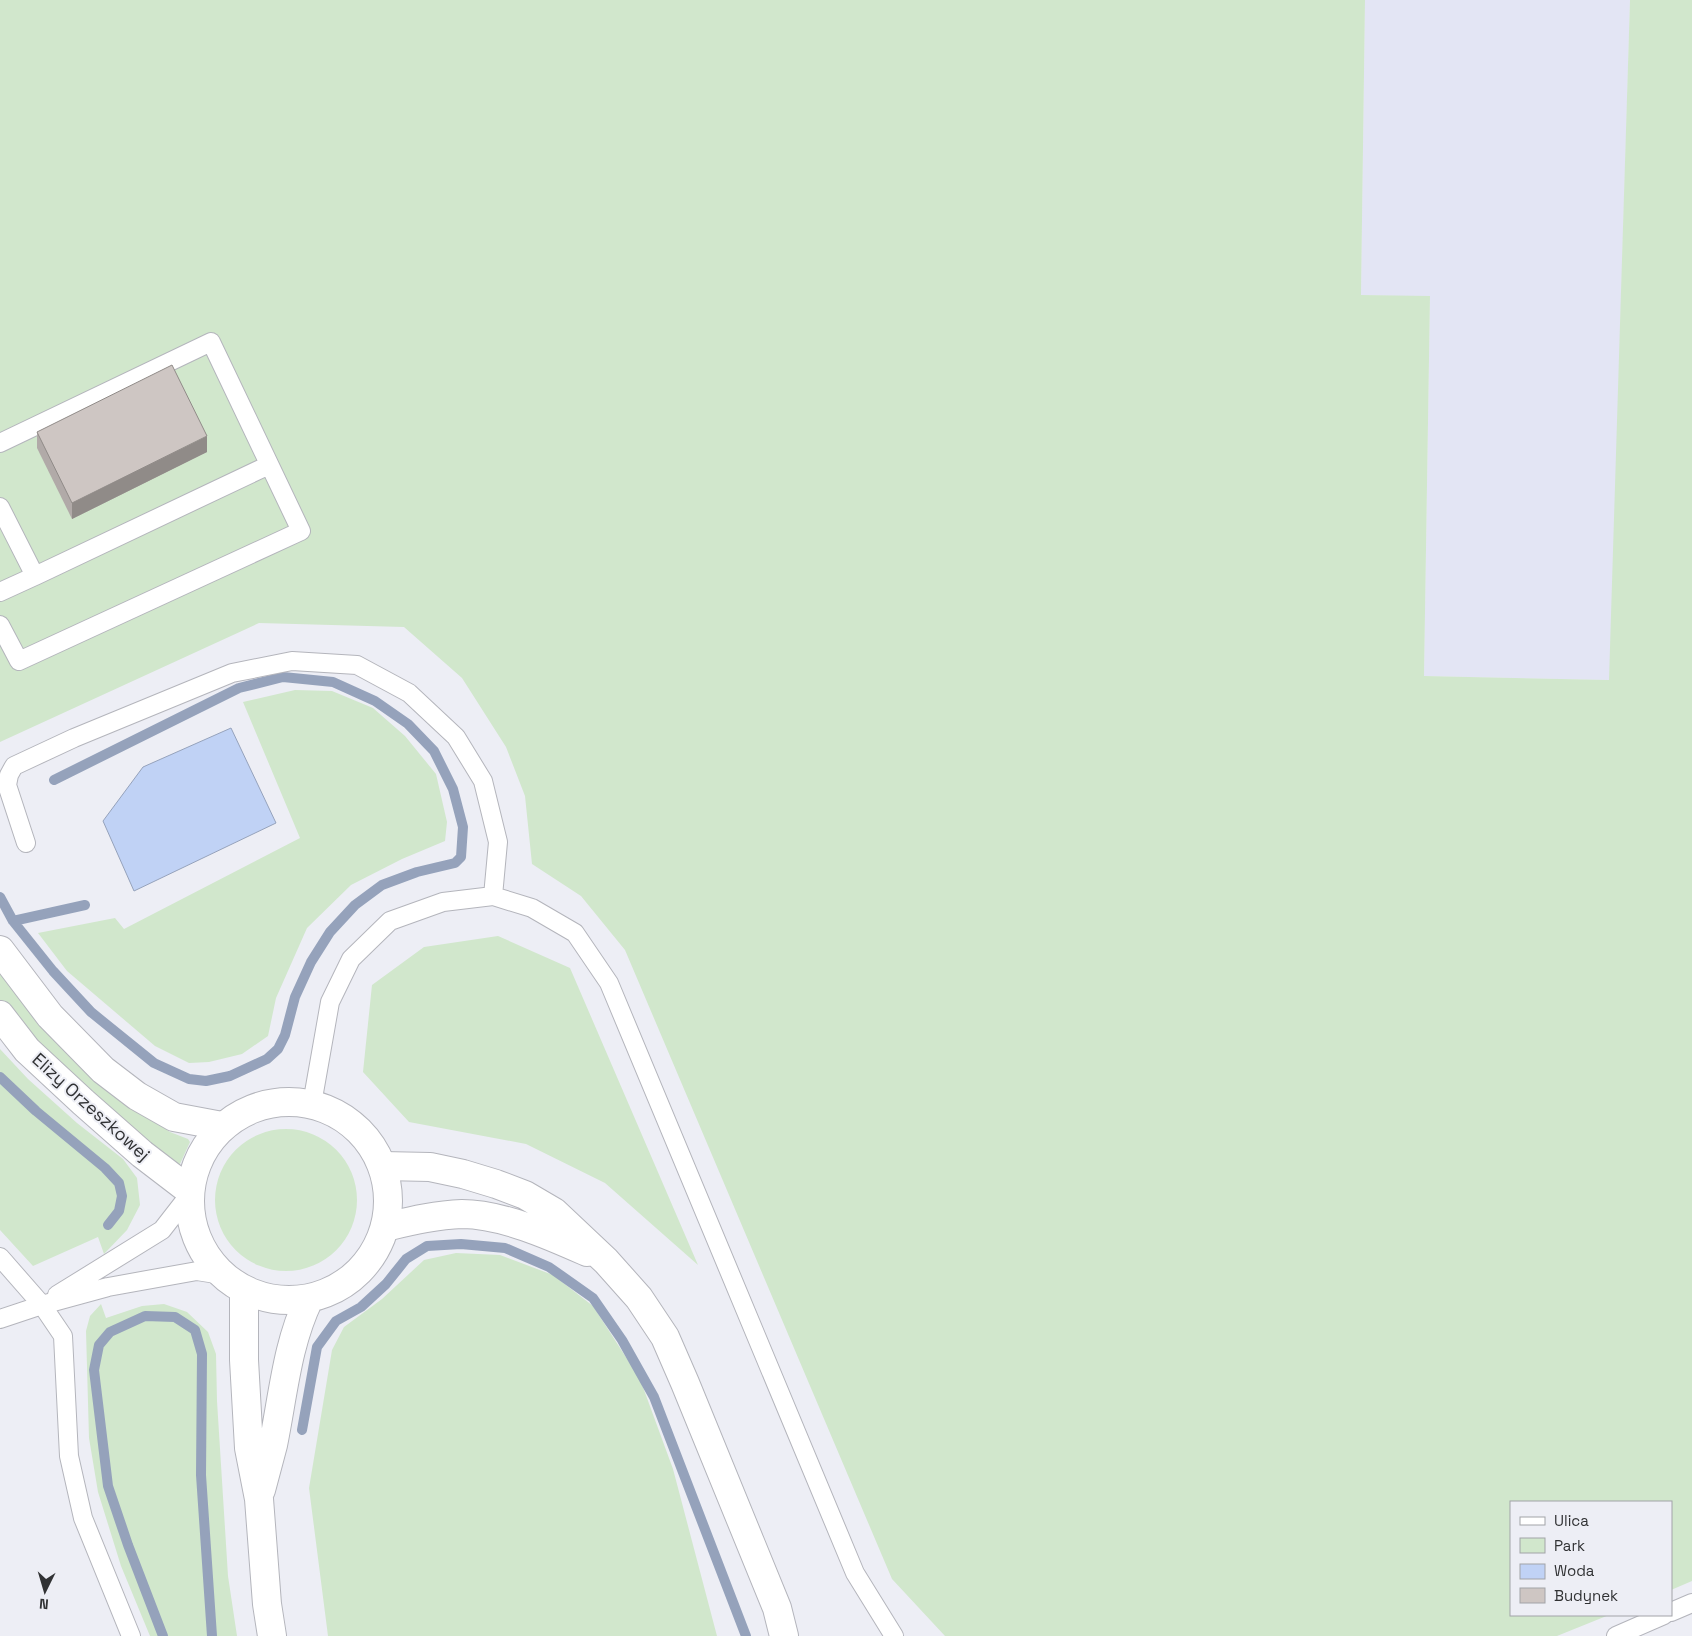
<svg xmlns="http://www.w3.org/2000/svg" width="1692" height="1636" font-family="'Space Grotesk',sans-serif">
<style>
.built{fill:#e3e5f4}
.green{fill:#d1e7cc}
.water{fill:#c0d2f5;stroke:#95a2bb}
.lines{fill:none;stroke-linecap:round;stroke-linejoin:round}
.stream{stroke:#95a2bb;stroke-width:10}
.service-casing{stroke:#b4b5bc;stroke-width:20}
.tertiary-casing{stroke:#b4b5bc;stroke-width:30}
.secondary-casing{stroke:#b4b5bc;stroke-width:30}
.motorway-casing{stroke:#b4b5bc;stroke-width:30}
.service{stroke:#fff;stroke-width:18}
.tertiary{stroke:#fff;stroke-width:28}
.secondary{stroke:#fff;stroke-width:28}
.motorway{stroke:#fff;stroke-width:28}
.wall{fill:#b1aaa8}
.shaded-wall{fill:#908b88}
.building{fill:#cec6c3;stroke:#908b88}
.labels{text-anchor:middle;stroke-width:4;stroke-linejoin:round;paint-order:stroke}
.street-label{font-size:18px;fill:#313234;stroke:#edeef5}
</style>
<rect width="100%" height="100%" fill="#edeef5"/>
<path class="built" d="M1365 0H1630L1610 680 1424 676 1430 297 1361 295Z"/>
<path class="green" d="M0 0H1365L1361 295 1430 296 1424 676 1609 680 1630 0H1692V1581L1671 1590V1502H1511V1615H1609L1557 1636H945L892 1579 625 950 581 896 532 864 525 796 506 747 462 678 404 627 259 623 0 742Z
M295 690 332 691 373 708 405 736 436 774 447 822 445 841 402 859 351 885 307 928 276 998 268 1036 242 1054 209 1062 189 1063 155 1046 67 971 38 933 115 918 124 929 300 838 243 702Z
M498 936 570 968 698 1265 605 1183 526 1144 409 1122 363 1072 372 985 424 947Z
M0 971 128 1103 170 1132 188 1139 190 1142 180 1164H176L116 1121 0 1006Z
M0 1049 28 1079 77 1123 123 1159 137 1178 140 1205 127 1230 104 1254 98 1237 33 1266 0 1230Z
M215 1200a71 71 0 1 1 142 0a71 71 0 1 1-142 0Z
M456 1253 500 1255 553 1275 593 1306 640 1379 673 1469 717 1636H328L309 1488 332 1350 344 1327 382 1299 424 1260Z
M101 1304 106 1318 142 1306 164 1304 187 1312 208 1332 216 1354 217 1401 228 1576 237 1636H150L121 1566 98 1492 89 1438 86 1331 90 1316Z"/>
<path class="water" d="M231 728 276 823 134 891 103 821 143 767Z"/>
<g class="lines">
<path class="stream" d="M0 897 13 921 53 971 91 1012 154 1063 189 1079 206 1081 230 1076 267 1059 278 1049 285 1035 295 997 311 962 330 932 355 905 382 885 417 872 455 863 461 857 463 827 453 789 434 751 408 724 375 701 333 682 283 677 239 688 54 780
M13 921 85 905
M0 1077 36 1111 105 1168 119 1183 122 1196 119 1211 108 1225
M302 1430 317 1347 336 1321 361 1307 386 1284 406 1259 427 1246 461 1244 505 1248 549 1267 593 1298 622 1340 654 1397 746 1636
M163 1636 128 1545 108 1486 94 1370 99 1345 110 1332 145 1316 175 1317 195 1330 202 1354 201 1475 212 1636"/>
<g class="service-casing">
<path id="service" d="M0 443 211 342 301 531 19 661 0 625
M0 507 35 576 0 592
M35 576 269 465
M26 843 7 785 9 775 14 766 74 738 232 673 292 661 357 665 409 693 456 737 483 781 498 842 493 896
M312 1104 330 1002 351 959 390 921 443 902 493 896 532 908 575 933 609 983 855 1573 894 1636
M0 1257 42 1305 63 1336 69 1456 83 1518 131 1636
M57 1295 162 1230 190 1194
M0 1319 42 1305 108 1287 197 1271 222 1275
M1671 1612 1692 1603
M1616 1636 1664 1615"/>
</g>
<g class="tertiary-casing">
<path id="tertiary" d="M0 950 50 1016 103 1070 137 1096 174 1117 222 1126
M0 1015 27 1050 83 1102 142 1154 189 1190"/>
</g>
<g class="secondary-casing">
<path id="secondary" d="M190 1201a99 99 0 1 1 198 0a99 99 0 1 1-198 0Z
M244 1290V1360L249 1448 259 1499 267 1604 272 1636
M261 1490C265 1475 269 1460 273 1445 283 1396 287 1344 309 1299"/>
</g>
<g class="motorway-casing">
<path id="motorway" d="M383 1166 430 1167 463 1174 496 1184 525 1195 554 1212 606 1261 639 1298 665 1337 685 1383 777 1608 784 1636
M385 1227C411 1221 436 1215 462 1214 502 1214 551 1236 587 1252"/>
</g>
<use href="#service" class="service"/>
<use href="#tertiary" class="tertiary"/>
<use href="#secondary" class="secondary"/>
<use href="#motorway" class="motorway"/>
</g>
<path class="wall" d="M37 432 207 452 72 519 37 448Z"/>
<path class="shaded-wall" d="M207 436V452L72 519V503Z"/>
<path class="building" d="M172 365 207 436 72 503 37 432Z"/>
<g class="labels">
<g class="street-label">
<text transform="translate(91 1107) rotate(42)" y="6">Elizy Orzeszkowej</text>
</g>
</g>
<rect x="1510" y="1501" width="162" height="115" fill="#edeef5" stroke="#a2a3a8"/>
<rect x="1520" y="1517" width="25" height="8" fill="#ffffff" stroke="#a2a3a8"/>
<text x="1554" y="1526" font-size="15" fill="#313234">Ulica</text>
<rect x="1520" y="1538" width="25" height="15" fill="#d1e7cc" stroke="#a2a3a8"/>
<text x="1554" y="1551" font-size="15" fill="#313234">Park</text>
<rect x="1520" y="1564" width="25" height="15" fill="#c0d2f5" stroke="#a2a3a8"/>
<text x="1554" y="1576" font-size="15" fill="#313234">Woda</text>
<rect x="1520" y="1588" width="25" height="15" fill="#cec6c3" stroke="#a2a3a8"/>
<text x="1554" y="1601" font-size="15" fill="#313234">Budynek</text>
<g transform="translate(45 1591) rotate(185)" stroke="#edeef5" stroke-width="4" paint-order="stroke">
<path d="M0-4L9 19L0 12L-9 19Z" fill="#313234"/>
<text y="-8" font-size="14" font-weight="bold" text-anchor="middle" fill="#313234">N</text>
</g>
</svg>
